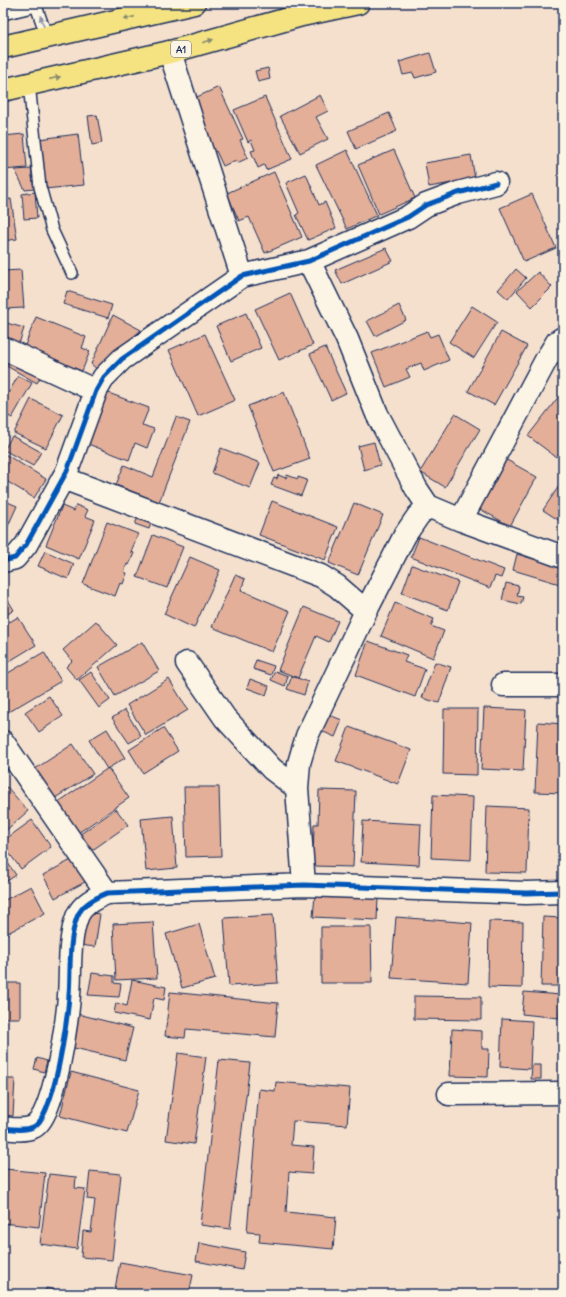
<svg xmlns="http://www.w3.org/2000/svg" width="566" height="1297" font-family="Delius,sans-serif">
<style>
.building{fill:#e4af98;stroke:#1b2f5e}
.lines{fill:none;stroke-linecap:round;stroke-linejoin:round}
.service-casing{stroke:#1b2f5e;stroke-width:14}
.minor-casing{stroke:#1b2f5e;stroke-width:25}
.trunk-casing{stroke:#1b2f5e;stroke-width:25}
.service{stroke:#fcf5e5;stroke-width:11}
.minor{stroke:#fcf5e5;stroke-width:22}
.trunk{stroke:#f5e382;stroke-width:22}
.cycleway-casing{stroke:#fcf5e5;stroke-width:8}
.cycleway{stroke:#0057b8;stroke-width:5}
.oneway{fill:#888970}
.oneway2{fill:#8c92a2}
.labels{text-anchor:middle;stroke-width:3;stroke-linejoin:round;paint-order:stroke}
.shield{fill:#fcf5e5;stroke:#5e6a86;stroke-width:1}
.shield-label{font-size:10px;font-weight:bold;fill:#1b2f5e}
</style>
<rect width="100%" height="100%" fill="#f5e0ce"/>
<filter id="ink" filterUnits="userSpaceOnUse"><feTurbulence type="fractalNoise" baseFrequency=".025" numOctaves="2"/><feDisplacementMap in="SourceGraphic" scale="8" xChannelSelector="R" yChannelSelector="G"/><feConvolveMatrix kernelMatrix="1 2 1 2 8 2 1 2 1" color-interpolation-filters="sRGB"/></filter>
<g filter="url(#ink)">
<path class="building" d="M3 3H12L13 6 3 8Z
M430 53 436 72 415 78 413 73 403 75 399 62Z
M268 68 270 79 258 82 255 71Z
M219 87 243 139 240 140 248 158 237 163 236 160 223 166 216 151 212 153 188 101Z
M320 95 328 111 316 117 328 139 300 153 280 116Z
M265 97 292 159 266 170 264 165 258 168 251 151 255 150 251 140 248 142 234 110Z
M389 113 397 131 356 149 348 131Z
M97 115 102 143 92 145 88 116Z
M24 134 27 168 3 170V136Z
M78 134 84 185 45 189 39 139Z
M347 150 377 215 347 229 316 165Z
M394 150 415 198 379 214 358 165Z
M471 155 475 179 429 187 425 163Z
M31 169 34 189 25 190 15 170Z
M274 172 302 237 265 253 249 217 239 221 227 193Z
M3 174H5L8 191H3Z
M306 174 319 205 325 202 336 228 308 240 296 215 299 213 286 183Z
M35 192 37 218 24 219 22 194Z
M532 194 556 248 524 262 500 208Z
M11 199 17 239 3 241V200Z
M386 248 393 261 342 284 335 270Z
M516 269 526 278 508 299 498 290Z
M21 270 24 308 3 309V271Z
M538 272 552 287 532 307 517 291Z
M67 291 112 305 108 318 63 304Z
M290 293 313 345 279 360 255 309Z
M399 305 406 320 375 336 367 321Z
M472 306 497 322 474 358 449 342Z
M246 313 261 348 231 361 216 326Z
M113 315 141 330 98 370 91 364Z
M36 317 86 337 82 348 90 351 82 371 24 348Z
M3 322 24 328 19 344 3 339Z
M427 331 430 337 438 334 449 360 424 371 421 363 406 369 410 377 386 387 372 353Z
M501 332 527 346 494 405 468 391Z
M205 334 235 400 198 416 169 350Z
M325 347 346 393 331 400 310 354Z
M3 353 42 374 37 383 3 364Z
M18 376 32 383 12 418 3 413V403Z
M103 391 149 408 142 425 154 429 147 448 135 443 129 460 83 442Z
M563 391V448L556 457 528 436Z
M284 392 310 459 274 472 248 406Z
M31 399 63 415 46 448 14 433Z
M455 414 480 429 445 487 420 472Z
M176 417 190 422 159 502 116 485 124 465 153 477Z
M12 436 41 452 33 466 4 450Z
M374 442 380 465 364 470 358 446Z
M221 448 260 463 250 488 212 473Z
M3 453 46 479 34 498 3 479Z
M505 459 537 477 510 526 478 508Z
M278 475 286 478 287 475 298 479V477L307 480 301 496 271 485 274 478 277 479Z
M563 480V523L543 510Z
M3 500 17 506 3 537Z
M272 501 338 527 325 560 259 535Z
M354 503 383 515 358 575 329 563Z
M76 505 88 510 85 516 95 520 79 559 46 545 62 506 74 511Z
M140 513 153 518 149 529 135 524Z
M107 522 138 534 131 552 134 553 129 565 127 564 124 572 127 573 123 584 120 583 115 596 83 584Z
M153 535 183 547 167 588 137 577Z
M419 537 504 570 501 578 495 576 490 588 411 557Z
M45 551 74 564 68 579 38 566Z
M517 554 563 568V585L513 570Z
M190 557 220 570 194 628 164 614Z
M412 565 458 582 448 610 402 593Z
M235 575 245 579 241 590 290 611 272 652 212 627Z
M506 583 519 586 517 596 523 597 521 604 502 600Z
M3 592 14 610 3 617Z
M395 603 434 619 431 626 444 631 433 658 381 636Z
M304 607 338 621 329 642 316 636 298 678 278 670Z
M18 617 36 645 3 665V626Z
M96 621 117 645 77 680 66 667 72 661 63 650Z
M368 641 407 655 404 662 425 669 415 697 356 675Z
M142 642 159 671 115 696 98 667Z
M44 652 61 681 3 715V676Z
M256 660 274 666 271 675 253 669Z
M435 662 451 667 439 703 422 698Z
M275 671 288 676 285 686 271 680Z
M91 672 110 700 99 708 79 680Z
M292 676 308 682 304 695 287 689Z
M169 679 188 710 146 735 127 705Z
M250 679 269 686 266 695 247 688Z
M49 696 63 716 39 732 25 712Z
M484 708 526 710 523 771 481 769Z
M444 709H478L477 775 443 774Z
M125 710 141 736 129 743 112 718Z
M324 713 342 720 335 737 317 729Z
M538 722 563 724V793L535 792Z
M349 727 411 750 398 784 336 761Z
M163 728 178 751 143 773 129 750Z
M107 729 125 758 107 769 89 740Z
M73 744 93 774 55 798 35 769Z
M108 768 129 798 78 833 57 803Z
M7 787 28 811 3 833V790Z
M184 787H219L221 856 186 857Z
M319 790 356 791 353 867 313 866 314 824H318Z
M433 795 473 797 471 860 431 858Z
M487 806 529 808 527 873 485 872Z
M116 809 128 825 91 851 79 835Z
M173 816 177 868 146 871 141 819Z
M32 820 51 847 21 869 3 845V841Z
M363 821 421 824 419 865 361 862Z
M3 856 16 875 3 884Z
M73 859 85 882 55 898 43 875Z
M31 886 45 913 6 934 3 928V901Z
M315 895 378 898 377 920 313 917Z
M84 912 100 914 95 947 80 945Z
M273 915 278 983 229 986 224 918Z
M396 917 472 923 468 983 391 978Z
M543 917 563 918V986H541Z
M489 921 523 922 522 988 488 987Z
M153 922 157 978 116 980 113 924Z
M199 924 215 979 182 988 166 934Z
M321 927H371L372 983H321Z
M92 973 114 976V983L121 984 119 997 88 995Z
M132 980 166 987 164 1000 154 998 150 1020 114 1013 116 1003 127 1006Z
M3 983H20V1018H3Z
M170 992 278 1003 275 1037 186 1029 185 1038 165 1036Z
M524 992 561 995 559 1018 522 1014Z
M414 996 481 997V1020L414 1019Z
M78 1014 133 1028 125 1060 70 1047Z
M502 1019 532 1021 530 1069 500 1067Z
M452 1029 482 1031V1049H489L488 1077 450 1076Z
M178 1053 206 1057 194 1144 166 1140Z
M37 1058 47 1061 44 1072 34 1069Z
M219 1060 250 1063 230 1229 200 1225Z
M532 1065H541V1079H531Z
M71 1072 139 1090 127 1133 60 1116Z
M3 1079H15L13 1116 3 1115Z
M276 1082 350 1088 347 1125 293 1121 291 1145 314 1147 312 1174 289 1172 286 1212 336 1217 333 1249 259 1242 260 1233 247 1232 259 1089 275 1091Z
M5 1169 45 1173 39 1227 3 1223V1192Z
M90 1171 121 1174 112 1260 81 1257 83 1231 91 1232 95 1200 87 1199Z
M49 1174 76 1177 75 1188 85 1189 77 1249 40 1244Z
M199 1243 245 1252 242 1270 196 1261Z
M120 1262 193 1275 189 1294H114Z
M46 1288 74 1294H45Z"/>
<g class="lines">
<g class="service-casing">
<path id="service" d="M35 3 47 37
M3 14 36 6
M29 84 40 187 52 230 72 273"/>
</g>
<g class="minor-casing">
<path id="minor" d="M170 52 242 276
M309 261 347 339 377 414 416 488 428 506 461 520 563 557
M3 348 96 391
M63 478 321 576 337 586 366 611
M461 520 546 360 557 342 563 338
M3 561 15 558 26 545 67 471 96 391 104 377 122 359 242 276 309 261 408 217 426 205 458 193 496 183
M187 663 225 718 272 769 297 788
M503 685H563
M3 742 107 893
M304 885 297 788 299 763 307 736 366 611 405 535 418 516 428 506
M449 1094 563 1093
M3 1128C12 1129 24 1131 33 1127 54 1119 68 1018 69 995 71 970 68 942 77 917 82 904 95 898 107 893L304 885 526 893 563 892"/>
</g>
<g class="trunk-casing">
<path id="trunk" d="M3 47 194 3
M3 90 170 52 302 15 358 3"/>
</g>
<use href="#service" class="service"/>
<use href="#minor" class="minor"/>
<use href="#trunk" class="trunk"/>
<g class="cycleway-casing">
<path id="cycleway" d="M3 561 15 558 26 545 67 471 96 391 104 377 122 359 242 276 309 261 408 217 426 205 458 193 496 183
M3 1128C12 1129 24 1131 33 1127 54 1119 68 1018 69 995 71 970 68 942 77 917 82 904 95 898 107 893L304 885 526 893 563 892"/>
</g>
<use href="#cycleway" class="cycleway"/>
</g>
<defs><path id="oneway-solid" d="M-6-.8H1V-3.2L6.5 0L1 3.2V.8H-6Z"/></defs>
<g class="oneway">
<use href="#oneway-solid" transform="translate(129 18) rotate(167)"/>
<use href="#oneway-solid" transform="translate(208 41) rotate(-16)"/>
<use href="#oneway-solid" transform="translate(55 78) rotate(-13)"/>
</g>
<use class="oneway2" href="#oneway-solid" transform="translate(42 21) rotate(-109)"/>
</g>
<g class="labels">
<rect class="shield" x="171" y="41" width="20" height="16" rx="3"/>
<g class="shield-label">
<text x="181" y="53">A1</text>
</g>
</g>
<rect width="566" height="1297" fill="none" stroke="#fcf5e5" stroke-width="16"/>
<rect x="8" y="8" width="550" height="1281" fill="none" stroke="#1b2f5e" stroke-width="1.5" filter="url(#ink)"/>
</svg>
